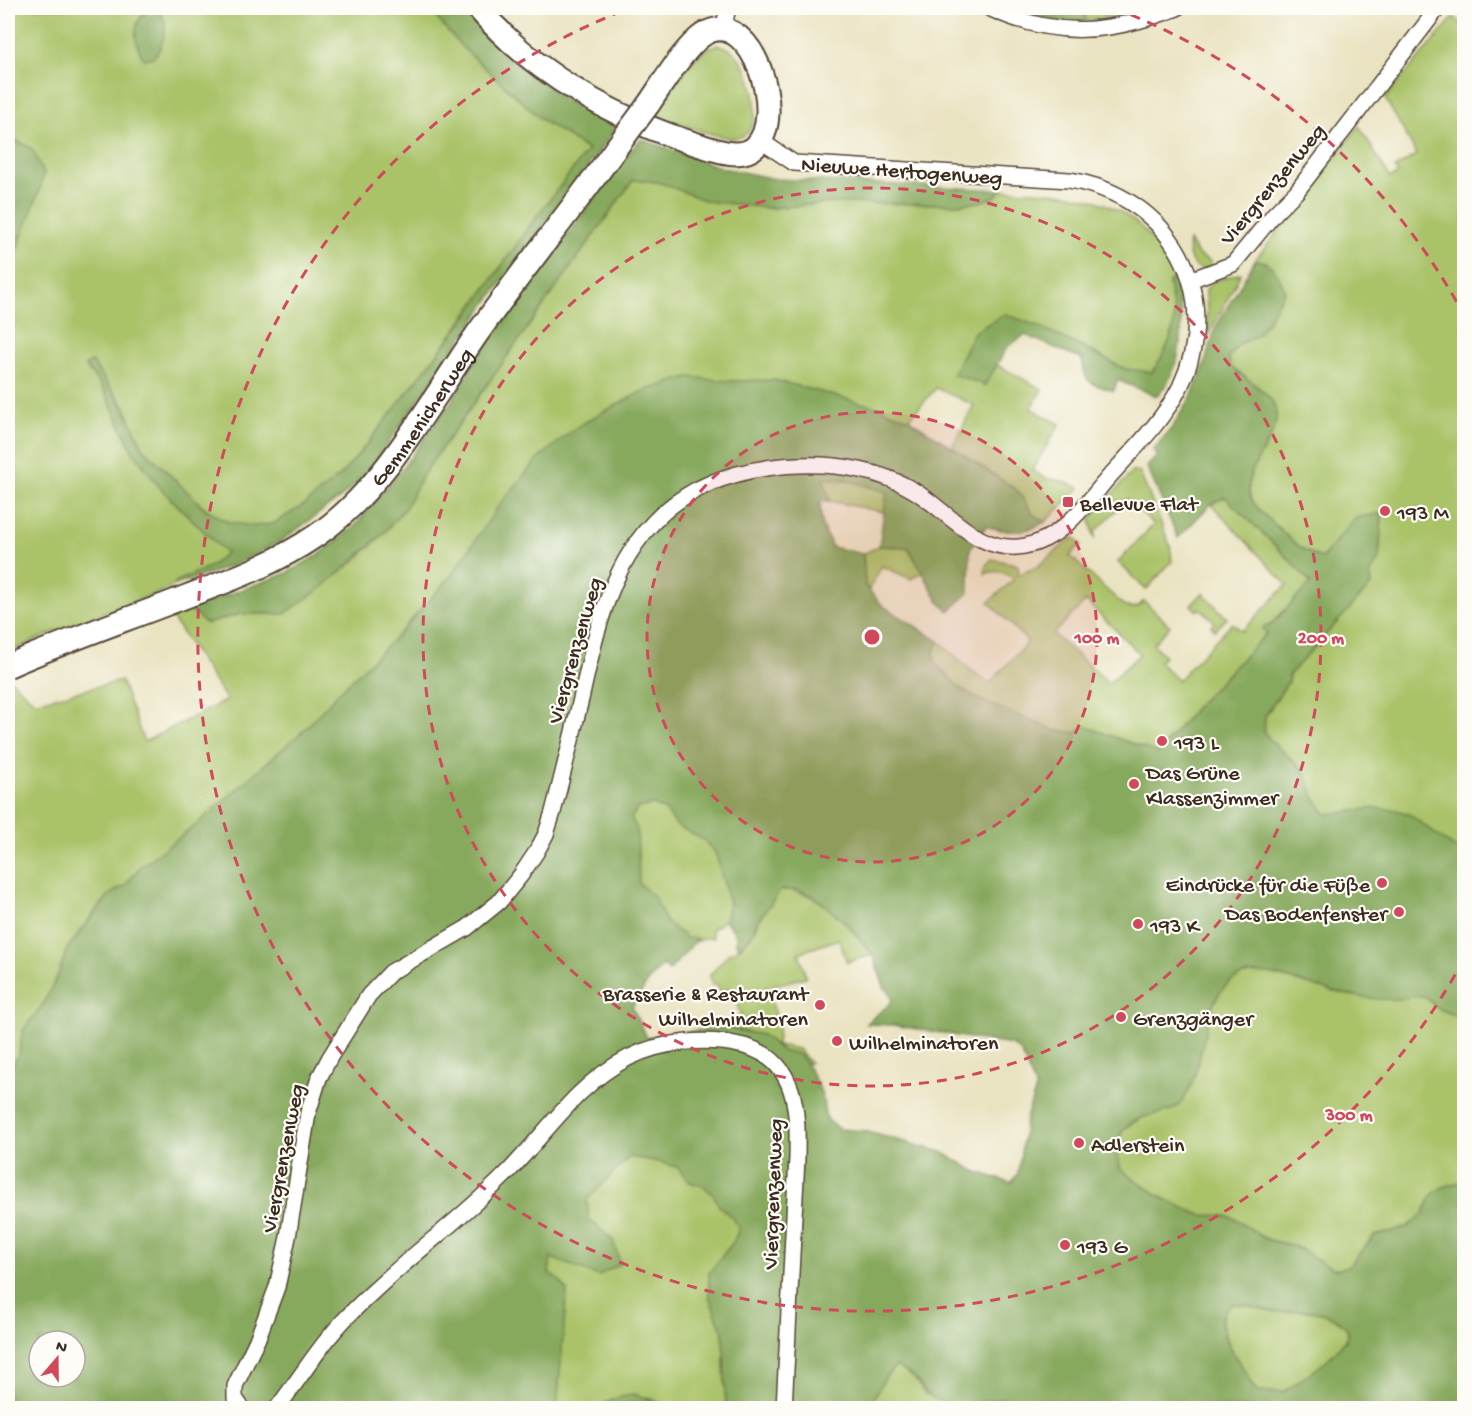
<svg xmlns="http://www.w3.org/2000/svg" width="1472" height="1416" font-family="'Gochi Hand',sans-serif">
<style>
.green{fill:#aac369;stroke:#727644;stroke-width:1.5;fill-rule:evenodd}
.forest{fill:#87a95d;stroke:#616a3e;stroke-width:1.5;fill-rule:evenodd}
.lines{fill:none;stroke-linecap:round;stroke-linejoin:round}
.street-casing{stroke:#554636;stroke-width:18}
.secondary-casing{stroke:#554636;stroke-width:26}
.street{stroke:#fff;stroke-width:15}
.secondary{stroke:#fff;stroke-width:22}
.secondary-bridge-casing{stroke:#554636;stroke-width:26;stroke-linecap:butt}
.secondary-bridge{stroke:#fff;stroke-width:22}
.ring{fill:none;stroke:#d1495b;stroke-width:3;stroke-dasharray:10 8}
.poi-dot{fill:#d1495b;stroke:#fdfcf7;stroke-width:2}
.labels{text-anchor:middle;stroke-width:4.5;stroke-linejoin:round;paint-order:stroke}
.street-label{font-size:22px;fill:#3b2a1e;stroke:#fdfcf7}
.poi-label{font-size:22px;fill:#3b2a1e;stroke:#fdfcf7;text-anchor:start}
.centre{fill:#d1495b;stroke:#fdfcf7;stroke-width:3}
.ring-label{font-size:18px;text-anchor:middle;font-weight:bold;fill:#d1495b;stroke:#fdfcf7;stroke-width:4.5;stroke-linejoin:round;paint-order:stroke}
</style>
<rect width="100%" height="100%" fill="#fdfcf7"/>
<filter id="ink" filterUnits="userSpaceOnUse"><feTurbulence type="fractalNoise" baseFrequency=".0167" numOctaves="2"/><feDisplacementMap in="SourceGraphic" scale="12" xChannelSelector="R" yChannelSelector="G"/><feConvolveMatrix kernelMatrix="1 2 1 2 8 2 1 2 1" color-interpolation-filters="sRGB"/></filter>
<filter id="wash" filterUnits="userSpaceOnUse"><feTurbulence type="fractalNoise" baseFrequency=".008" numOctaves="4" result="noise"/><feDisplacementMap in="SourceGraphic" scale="24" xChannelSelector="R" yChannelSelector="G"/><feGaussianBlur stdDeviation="1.35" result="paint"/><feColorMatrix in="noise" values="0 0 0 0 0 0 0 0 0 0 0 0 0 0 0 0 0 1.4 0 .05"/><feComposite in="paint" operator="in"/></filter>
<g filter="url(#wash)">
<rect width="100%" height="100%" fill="#eae3c1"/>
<path class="green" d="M8 8H151L144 12 157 10 153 8H428L462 47 542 120 588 150C528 227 473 309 412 387 373 437 335 495 275 523 261 529 239 527 226 521 205 511 158 469 144 449 135 437 132 421 125 408 115 390 101 378 85 366L103 388 133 452 162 490 226 553 211 566 177 581 175 585 163 591 78 622 8 652V265L12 261 28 216 32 149 8 136Z
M1081 8H1150V10L1086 21 1084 10Z
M1454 17 1464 26V853L1376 808 1326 815 1316 800 1303 770 1271 741 1264 732 1265 716 1288 682 1289 675 1372 584 1370 573 1379 559 1382 514 1340 536 1322 558C1298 549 1293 541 1274 524 1267 517 1256 509 1252 501 1235 468 1288 436 1274 405 1269 393 1241 375 1229 365V357L1239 344 1256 336 1268 321 1266 262 1255 260 1297 208 1359 126 1390 178 1398 174 1395 168 1417 155 1385 98Z
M717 45C752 45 773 136 735 138 718 139 672 121 654 114 667 95 694 50 717 45Z
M633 180 658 182 769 208 833 203 959 204 980 202 994 197 1002 190C1081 192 1139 196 1174 277L1169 283C1170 294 1174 305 1174 316 1174 338 1164 355 1152 372L1125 369 1087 349 1005 314 953 373 984 385 997 365 1042 389 1031 409 1060 424 1032 470 1045 478 1063 481 1080 488 1045 522 1033 514 1017 490 952 447 974 405 936 388 909 419 880 408 772 380 932 499 823 469 817 534 864 586 880 609 937 645 939 641 971 670 990 683 1028 642 989 602 1014 579C1005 571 996 569 985 574L986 565 992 559 1016 564 1019 568 1018 575 1037 567 1073 537 1081 544 1070 556 1123 605C1132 610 1137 608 1144 601L1170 626 1153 644 1165 656 1159 662 1178 680 1232 623 1242 631 1287 585 1211 504 1225 496 1290 560 1311 583 1268 627 1266 626 1263 629 1267 633 1196 707 1158 753 1041 1089 1021 1044 894 998 877 951 831 906 813 894 798 889 781 887 754 922 752 934 767 906 781 889C825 892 846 923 873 955L847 962 839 939 799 953 806 977 766 987 779 1023 777 1045 798 1049 810 1063 807 1064 796 1053 784 1052 762 1035 729 1028 727 1021 741 1015 731 988 720 992 717 984 712 985 710 975 730 952H734L740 947 738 936 726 919 711 930 713 938C691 937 661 962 647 979 641 987 636 998 630 1007L739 1229 734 1241 709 1273V1296L723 1333 726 1408H666L647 1397 600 1406 597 1408H8V1086L196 825 140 867 125 886 110 894 96 910 67 949 58 975 42 1006 23 1030 19 1054 8 1073V681L11 680 35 702 121 681 144 742 227 700 170 615 189 609 207 624 240 614H284L355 561 384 533 405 508 424 473ZM1086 601 1140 654 1109 683 1053 634ZM39 1341H75V1377H39Z
M1189 241 1198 255 1210 261 1212 267C1209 268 1205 269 1201 269 1190 267 1187 250 1189 241Z
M1241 273 1208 336 1206 289 1214 281Z
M1133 471 1140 473 1170 545 1172 561 1146 590 1118 562 1154 524 1127 499 1095 532V540L1090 519Z
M823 478 847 480 888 492 884 512 830 501Z
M879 546 908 547 923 572 911 579 882 566 869 589 865 586 863 554Z
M1203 593 1227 618 1215 630 1211 626 1215 622 1200 608 1197 611 1191 605Z
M1266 973 1344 994 1397 999 1411 996H1425L1437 1008 1464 1019V1181L1443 1187 1433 1194 1423 1214 1407 1228 1374 1236 1350 1265 1338 1270C1321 1264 1309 1252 1293 1246 1283 1242 1272 1243 1262 1237 1252 1231 1243 1222 1231 1217 1222 1213 1209 1218 1199 1214 1172 1205 1141 1186 1120 1168L1117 1143 1125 1127 1146 1116 1164 1112 1190 1088 1211 1009 1223 986 1240 974Z
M1233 1304C1249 1304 1263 1311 1279 1312 1285 1313 1292 1311 1298 1311 1316 1310 1337 1315 1348 1330L1346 1340 1336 1351 1323 1364 1284 1392H1259C1249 1384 1219 1331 1222 1318 1223 1311 1227 1308 1233 1304Z
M896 1366 913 1377 925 1394C939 1397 953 1401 967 1403 992 1406 1004 1387 1026 1408H868L886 1376Z"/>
<path class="forest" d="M151 8C173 14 165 44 154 57L143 59C133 39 131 21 151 8Z
M428 8H463L511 59 574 106 616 128 488 301 369 470 344 495 281 541 232 566 175 585 177 581 211 566 226 553 162 490 133 452 103 388 85 365 92 362 125 409 144 449 205 509 228 522 253 526 273 524 304 505 342 474 367 444 460 325 534 220 588 150 542 120 462 47Z
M1007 8H1081L1084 10 1086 21 1056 22 1031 16Z
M8 136 32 149 44 173 40 189 20 241 12 261 8 265Z
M641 139 722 168 776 179 1002 190 994 197 980 202 959 204 833 203 769 208 707 201 658 182 633 180 424 473 405 508 384 533 323 587 284 614H240L206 624 189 609 287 573 320 554 355 526 405 465 449 405 485 346 615 170Z
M1255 260C1276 264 1276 272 1285 290L1268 321 1256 336 1239 344 1229 357 1230 366C1241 375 1269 393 1274 405 1288 436 1235 468 1252 501 1256 509 1267 517 1274 524 1292 541 1298 549 1322 558L1355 518 1382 513 1379 559 1370 573 1372 584 1289 675 1288 682 1265 716 1264 732 1271 741 1303 770 1316 800 1326 814 1376 808 1396 810 1409 814 1445 841 1464 853V1019L1437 1008 1425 996C1415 996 1408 998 1398 999 1381 1001 1360 997 1343 994 1291 983 1227 942 1208 1021 1202 1045 1196 1089 1178 1106 1172 1112 1160 1113 1152 1115 1137 1118 1118 1128 1117 1145 1117 1152 1119 1160 1120 1168 1141 1186 1172 1205 1199 1214 1209 1218 1222 1213 1231 1217 1243 1222 1252 1230 1262 1237 1272 1243 1283 1242 1293 1246 1309 1252 1321 1264 1338 1270L1350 1265 1374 1236 1407 1227 1423 1214 1433 1194 1443 1187 1464 1181V1408H1026C1001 1384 972 1413 942 1402 921 1395 925 1386 912 1376 907 1372 901 1369 896 1366L886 1376 868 1408H726L723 1333 709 1296V1273L734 1241 739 1229 733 1218 719 1206 714 1196 705 1187 690 1182 677 1167 655 1161 629 1157 587 1200 589 1219 613 1240 620 1264 598 1276 551 1258 549 1273 560 1281 567 1290 557 1408H8V1073L19 1054 23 1030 42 1006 58 975 67 949 110 894 125 886 140 867 196 825 305 729 338 693 395 638 450 577 500 504 537 460 575 428 603 412 643 391 688 377 730 381 775 380 880 408 909 419 1017 490 1033 514 1045 522C1024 534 1009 533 986 526L970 549 969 593 949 611 939 602 908 547 879 546 887 492 847 480 823 478 830 501 820 502 822 525 832 547 863 554 865 586 883 606 939 641 934 651 935 663 960 688 978 699 1053 730 1076 733 1085 726 1158 753 1196 707 1267 633 1263 629 1266 625 1269 627 1311 583 1290 560 1225 497 1211 504 1178 538 1147 467 1158 455 1153 450 1171 429 1190 399 1202 372 1216 327ZM653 805 666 811 677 826 704 840 716 854 729 903 725 920 737 936 736 943 739 948 751 936 757 922 781 890H798L812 895 848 925 873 955 885 989H888L892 1000C888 1009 874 1014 867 1024L893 1025 1012 1045 1021 1052 1036 1089 1026 1118 1018 1173 1011 1183 975 1171 942 1152 864 1131 839 1129 829 1121 825 1114 822 1094 810 1070 802 1057 796 1053 784 1052 762 1035 721 1027 647 1038 632 1007 648 981 663 965 669 971 697 939 687 938 666 922 655 898 639 883 637 829 631 818 638 808ZM1233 1304C1249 1304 1263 1311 1279 1312 1285 1313 1292 1311 1298 1311 1316 1310 1337 1315 1348 1330L1346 1341 1323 1364 1284 1392H1259L1251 1385 1247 1374 1236 1358 1224 1335 1221 1321 1225 1311ZM39 1341H75V1377H39Z
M1174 277C1185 314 1186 366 1157 396L1117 380 1114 391C1089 382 1086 387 1082 359L1025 335 1007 347 985 385 953 374 974 332 1005 314 1043 328 1125 369 1152 372C1164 355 1174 337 1174 316 1174 305 1170 294 1169 283Z
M634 1394 656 1401 666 1408H597L613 1399Z"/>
</g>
<g filter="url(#ink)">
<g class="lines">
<g class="street-casing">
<path id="street" d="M989 8C1056 39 1109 34 1177 8
M723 30 728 8
M1190 280 1233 264 1275 213 1297 191 1438 8
M242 1408 235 1398V1386L257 1340 277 1287 288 1237 308 1113 319 1078 330 1057 369 995 391 972 467 928 499 902 521 875 537 851 546 834 553 812C563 774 572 736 581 699 598 624 614 542 684 497 744 458 852 453 913 490 949 511 978 555 1025 546 1062 539 1085 505 1108 478 1133 450 1163 421 1180 387 1225 292 1170 196 1069 180L794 163 761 141
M277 1408C301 1377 321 1343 349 1315 397 1265 455 1225 504 1176 545 1136 575 1085 628 1058 661 1041 708 1037 744 1046 798 1060 798 1113 797 1158L784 1408"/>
</g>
<g class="secondary-casing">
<g id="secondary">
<path d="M478 8C534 74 617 120 699 145 715 150 741 160 755 147 787 118 753 11 708 32 688 41 662 85 648 105"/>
<path id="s1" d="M8 666C67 640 129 619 190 595 234 579 278 562 317 535 383 490 432 399 477 334 522 270 571 211 616 148"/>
</g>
</g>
<use href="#street" class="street"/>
<use href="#secondary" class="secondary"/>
<g class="secondary-bridge-casing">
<path id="secondary-bridge" d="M616 148 648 105"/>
</g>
<use href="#secondary-bridge" class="secondary-bridge"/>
</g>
</g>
<circle cx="872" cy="637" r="225" fill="#d1495b" fill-opacity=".12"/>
<g class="ring">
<circle cx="872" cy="637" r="225"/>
<circle cx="872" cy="637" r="449"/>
<path d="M1464 959A674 674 0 1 1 630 8M1114 8A674 674 0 0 1 1464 315"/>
</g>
<g class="poi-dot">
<rect x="1062" y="496" width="12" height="12" rx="3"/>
<circle cx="1385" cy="511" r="6"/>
<circle cx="1162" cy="741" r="6"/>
<circle cx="1134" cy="784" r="6"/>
<circle cx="1382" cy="883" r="6"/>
<circle cx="1399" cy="912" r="6"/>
<circle cx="1138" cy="924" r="6"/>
<circle cx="820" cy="1005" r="6"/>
<circle cx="1121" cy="1017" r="6"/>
<circle cx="837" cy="1041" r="6"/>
<circle cx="1079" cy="1143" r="6"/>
<circle cx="1065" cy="1245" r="6"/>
</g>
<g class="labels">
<g class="street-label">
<text transform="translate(902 169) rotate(4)" y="8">Nieuwe Hertogenweg</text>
<text transform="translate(1271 183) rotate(-50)" y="8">Viergrenzenweg</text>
<text dy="8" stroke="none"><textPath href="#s1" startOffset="495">Gemmenicherweg</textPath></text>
<text transform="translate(573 650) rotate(-74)" y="8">Viergrenzenweg</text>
<text transform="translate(281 1158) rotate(-79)" y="8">Viergrenzenweg</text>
<text transform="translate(771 1194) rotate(-88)" y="8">Viergrenzenweg</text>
</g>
<g class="poi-label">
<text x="1080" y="510">Bellevue Flat</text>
<text x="1397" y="519">193 M</text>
<text x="1174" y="749">193 L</text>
<text x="1146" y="779">Das Grüne<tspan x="1146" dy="25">Klassenzimmer</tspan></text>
<text x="1370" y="891" text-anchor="end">Eindrücke für die Füße</text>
<text x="1387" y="920" text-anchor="end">Das Bodenfenster</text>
<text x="1150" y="932">193 K</text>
<text x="808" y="1000" text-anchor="end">Brasserie &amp; Restaurant<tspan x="808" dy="25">Wilhelminatoren</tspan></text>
<text x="1133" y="1025">Grenzgänger</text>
<text x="849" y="1049">Wilhelminatoren</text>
<text x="1091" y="1151">Adlerstein</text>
<text x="1077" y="1253">193 G</text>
</g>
</g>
<circle cx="872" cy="637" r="9" class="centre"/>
<g class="ring-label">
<text x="1097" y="643">100 m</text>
<text x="1321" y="643">200 m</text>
<text x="1349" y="1120">300 m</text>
</g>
<rect width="1472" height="1416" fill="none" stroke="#fdfcf7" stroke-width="30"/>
<g transform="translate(57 1359) rotate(20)"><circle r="28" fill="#fdfcf7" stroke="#afa8a0" stroke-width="1.5"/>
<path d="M0-4.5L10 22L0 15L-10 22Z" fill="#d1495b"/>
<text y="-9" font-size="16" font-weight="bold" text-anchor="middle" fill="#3b2a1e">N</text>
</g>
</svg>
